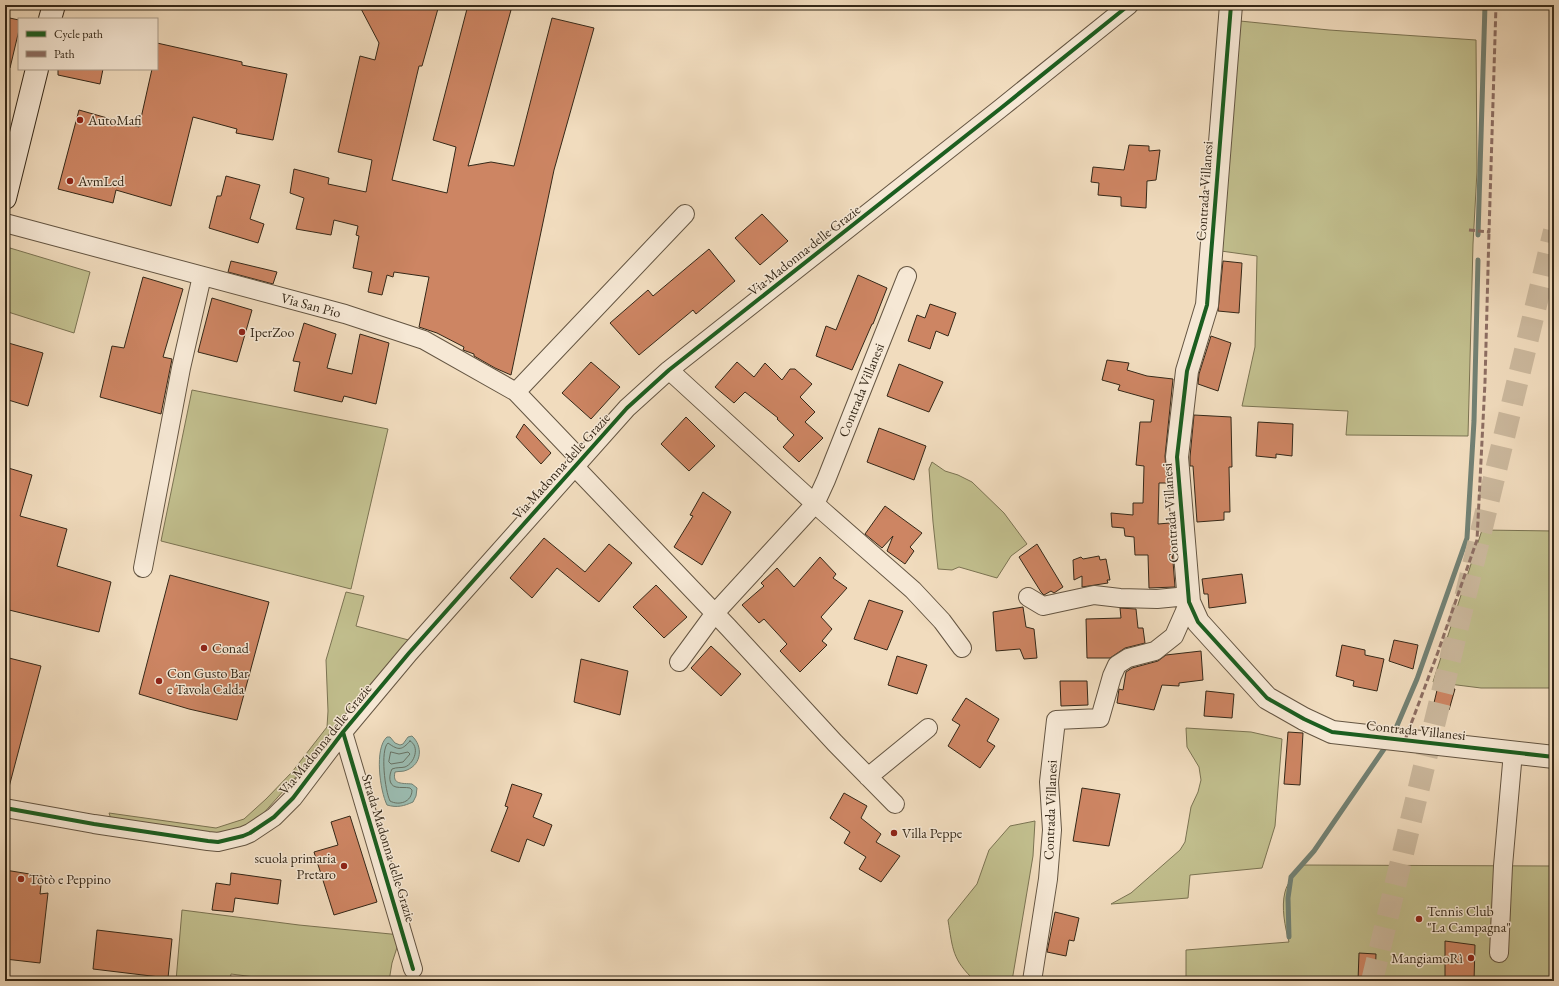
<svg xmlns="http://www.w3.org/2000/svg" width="1559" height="986" font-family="'EB Garamond',serif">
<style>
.green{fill:#c1be8d;stroke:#7b7352}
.water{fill:#9bbcb1;stroke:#728174}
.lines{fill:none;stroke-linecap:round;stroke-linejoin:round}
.shore{stroke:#687264;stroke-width:1}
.stream{stroke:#728174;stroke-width:5}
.building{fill:#cd8563;stroke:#352818}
.trunk-tunnel{stroke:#cbb89d;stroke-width:22;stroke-dasharray:22 11;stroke-linecap:butt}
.minor-casing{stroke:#645542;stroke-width:20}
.tertiary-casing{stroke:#645542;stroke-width:24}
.secondary-casing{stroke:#352818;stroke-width:24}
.minor{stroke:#f6e8d5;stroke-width:18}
.tertiary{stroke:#f6e8d5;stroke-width:22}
.secondary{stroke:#f6e8d5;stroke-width:22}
.quiet{stroke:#8d6e63;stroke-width:3;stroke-dasharray:6 3;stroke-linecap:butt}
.cycleway-casing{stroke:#f6e8d5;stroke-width:6}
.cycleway{stroke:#1b5e20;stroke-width:4}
.poi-dot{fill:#8f2418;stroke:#f6e8d5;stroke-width:1.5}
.labels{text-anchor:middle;stroke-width:3;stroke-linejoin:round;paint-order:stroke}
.poi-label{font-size:14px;fill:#352818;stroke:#f6e8d5;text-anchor:start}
.street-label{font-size:14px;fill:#352818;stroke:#f6e8d5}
</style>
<rect width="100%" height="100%" fill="#f1dcbe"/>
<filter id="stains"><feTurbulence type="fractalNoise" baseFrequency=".005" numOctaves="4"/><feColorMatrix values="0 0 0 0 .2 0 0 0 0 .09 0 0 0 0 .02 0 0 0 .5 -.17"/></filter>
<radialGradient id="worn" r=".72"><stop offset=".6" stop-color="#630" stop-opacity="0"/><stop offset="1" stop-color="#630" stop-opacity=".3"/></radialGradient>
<path class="green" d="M1240 21 1329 30 1476 40 1477 171 1473 244 1468 436 1346 435 1348 411 1242 406 1255 347 1257 256 1221 251Z
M10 248 90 272 74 333 5 311V267Z
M192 390 388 429 351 589 161 541Z
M932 462 945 471 958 475 972 482 1004 513 1027 544 1011 556 997 578 959 567 952 570 938 569 933 522 929 469Z
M1482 530 1554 531V688H1481L1433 682Z
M346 592 364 596 356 626 416 642 261 816 245 827 215 834 112 822 109 813 216 828 244 819 266 799 292 772 327 727 328 711 326 660Z
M1186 728 1251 732 1282 739 1275 826 1262 868 1190 875 1188 898 1111 904 1131 893 1180 850 1185 842 1191 807 1198 792 1201 780 1199 767 1187 747Z
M1035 821 1033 856 1012 981H975C952 959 953 950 948 920L977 884 989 850 1010 826Z
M1301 865 1554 866V981H1186V950L1289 942C1285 927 1281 907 1285 892 1287 883 1296 873 1301 865Z
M182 910 299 925 401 935 392 963 389 981H286L231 974 230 981H176Z"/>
<path class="water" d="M412 736C423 746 422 764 407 770 403 772 399 771 395 772 392 785 402 783 412 784L417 788 416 796 413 802C404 806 397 808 387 805 380 791 374 748 387 737H390L395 743 400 745 403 744 408 737Z"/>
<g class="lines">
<path class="shore" d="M410 741C420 746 415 763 405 767 401 768 397 767 392 769 389 775 388 785 396 787 400 788 406 787 410 788L412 790C412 802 399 806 390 801 385 791 380 750 388 743 399 751 402 750 410 741Z
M391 752 399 754 408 752 410 754 403 762 391 764 389 762Z"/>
<path class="stream" d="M1478 235 1485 5
M1396 728 1417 679 1467 538 1474 421 1478 260
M1289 937 1288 898 1291 877 1314 851 1384 749"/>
</g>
<path class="building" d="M359 5H439L422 66H419L392 180 447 193 456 147 433 140 468 5H492L511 10 468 166 491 162 514 166 552 18 594 28 554 170 511 375 495 368 474 356V354L463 350 464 347 437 333 419 327 429 277 394 272 393 277 387 275 382 295 368 292 372 272 353 268 359 236 356 235 358 226 334 220 331 235 296 229 304 198 290 193 294 169 329 178 328 184 366 192 372 160 338 152 360 56 375 60 379 43Z
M5 17 19 20V30L10 68 5 67Z
M157 43 242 62V65L287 74 273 140 236 133 237 129 193 117 171 206 116 190 113 203 58 189 79 110 139 127 152 69H157Z
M58 69H103L100 84 58 75Z
M1129 145 1149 146V151L1160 150 1156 180 1147 181 1146 208 1121 206V197L1098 195 1099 183 1091 182 1093 167 1124 170Z
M226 176 260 185 250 219 264 224 258 243 209 228 217 196H221Z
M762 214 788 241 760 265 735 238Z
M709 249 735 281 696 314 693 310 639 355 610 323 648 290 653 296Z
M231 261 277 272 273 284 228 272Z
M1223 261 1242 263 1239 313 1218 311Z
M858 275 887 288 873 324H872L852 370 816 356 826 326 836 330Z
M143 277 183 289 163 357 172 359 161 414 100 397 112 346 124 348Z
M212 298 252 310 237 362 198 352Z
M930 304 956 313 948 336 936 331 930 349 908 341 917 315 925 318Z
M304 323 336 334 327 368 352 374 360 334 389 343 376 404 344 396 342 402 294 391 300 362 293 361Z
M1211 336 1231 343 1218 391 1198 384 1199 374Z
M5 342 43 353 28 406 5 399Z
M1107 360 1129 363 1127 370 1147 376 1173 379 1165 456 1167 483H1159L1158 524 1170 523 1175 587 1149 588 1148 555H1135L1134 537 1125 536 1124 528 1112 527 1111 513 1133 515V503H1143L1144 466 1136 465 1140 422H1151L1154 400 1118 390 1120 385 1102 380Z
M591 362 620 387 591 419 562 393Z
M737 362 754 377 765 363 782 380 790 369H795L812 384 800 397 815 412 805 422 823 438 799 462 783 447 794 435 777 419 778 418 745 392 734 403 715 387Z
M899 364 943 382 929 412 887 396Z
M1194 415 1231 417 1232 467H1229L1230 512H1224V520L1197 522 1193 466H1190V457Z
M686 417 715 446 689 471 661 444Z
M1258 422 1293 424 1292 456 1276 454V458L1256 456Z
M524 424 551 453 541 464 516 437Z
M879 428 926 446 914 480 867 462Z
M5 467 32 475 20 516 67 529 57 566 111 582 99 632 5 609Z
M703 492 731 512 702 565 674 547 693 516 690 515Z
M885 506 922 533 910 547 914 551 905 564 887 551 893 536 882 548 865 534Z
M544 538 585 572 609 544 632 563 599 602 557 568 532 598 510 578Z
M1037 544 1063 587 1054 593 1051 591 1044 595 1041 592 1019 557Z
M1099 556 1100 560 1106 559 1110 580H1107L1108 583 1082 587V576L1074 580 1073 560 1081 557 1083 559Z
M820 557 836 574 833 578 847 588 821 617 832 629 822 641 827 645 800 672 780 651 787 644 764 619 759 623 742 605 764 586 761 583 777 568 794 587Z
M1242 574 1246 603 1209 608 1208 594H1204L1202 579Z
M170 575 269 602 237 720 189 709 139 694Z
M656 585 687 617 664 638 633 607Z
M869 600 903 611 887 650 854 639Z
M1023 607 1026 627 1034 629 1037 658 1024 659 1020 649 996 651 993 612Z
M1120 608 1136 609 1138 628H1143L1145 643 1125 648 1110 658H1087L1086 619 1121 618Z
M1394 640 1418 645 1413 669 1389 661Z
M1342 645 1365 650V655L1384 659 1377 691 1353 686 1354 681 1336 676Z
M711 646 741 674 721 696 691 668Z
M1201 651 1203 680 1179 683V686L1162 685 1154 710 1117 703 1119 689 1123 690 1126 672 1132 668 1158 661 1166 655Z
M897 656 927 665 917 694 888 685Z
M5 657 41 666 9 787H5Z
M581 659 628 671 620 715 574 702Z
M1060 681H1087L1088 705 1061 706Z
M1438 686 1455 689 1449 710 1433 707Z
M1206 691 1234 694 1232 718 1204 716Z
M966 698 999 719 987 741 995 746 980 768 948 746 960 725 952 720Z
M1288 732 1303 733 1300 785 1284 784Z
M512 784 542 794 533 817 552 825 544 846 527 839 519 862 491 851 508 807 505 806Z
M1082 788 1120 794 1109 846 1073 841Z
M844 793 867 806 861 818 881 834 876 842 900 856 881 882 859 869 866 857 844 843 850 832 830 818Z
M350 816 377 902 334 915 314 852 338 845 331 822Z
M5 870 42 876 40 894 48 893 40 963 5 959Z
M231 873 281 880 278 904 235 898 233 912 212 910 216 883 230 885Z
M1055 912 1079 918 1074 941 1069 940 1066 956 1047 952Z
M97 930 172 939 168 978 93 969Z
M1445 941 1475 945 1474 981 1445 980Z
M1359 953 1376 954 1375 981H1358Z"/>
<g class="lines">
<path class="trunk-tunnel" d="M1372 981 1554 231"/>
<g class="minor-casing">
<path id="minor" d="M5 223 345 314 424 340 516 392 580 459
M669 370 824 512 913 590 942 621 962 648
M516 392 685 214
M574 466 728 627 835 743 895 804
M143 568 181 368 202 276
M1028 597 1043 606 1094 595 1120 598 1157 599 1188 596
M679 662 715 613 815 504 826 480 907 276
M343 732 413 969
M868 777 928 728
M5 808 94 824 208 841 218 842 243 836 250 833 274 817 293 798 343 732 409 653 627 408 669 370 1001 108 1129 5
M1499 953 1503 866 1513 752
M1032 981 1048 879 1052 830 1049 782 1056 720 1100 718 1112 676 1117 665 1128 658 1155 651 1174 636 1189 602"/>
</g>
<g class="tertiary-casing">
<path id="tertiary" d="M1231 5 1207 305 1187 371 1177 457 1189 602 1198 622 1267 698 1304 719 1332 732 1554 757"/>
</g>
<g class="secondary-casing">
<path id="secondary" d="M50 19 54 5
M5 198 37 69"/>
</g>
<use href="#minor" class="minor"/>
<use href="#tertiary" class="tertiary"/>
<use href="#secondary" class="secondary"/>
<path class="quiet" d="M1469 230 1489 232 1496 5
M1405 740 1438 652 1477 540 1485 382 1489 232"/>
<g class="cycleway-casing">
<path id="cycleway" d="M1231 5 1207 305 1187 371 1177 457 1189 602 1198 622 1267 698 1304 719 1332 732 1554 757
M343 732 413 969
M5 808 94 824 208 841 218 842 243 836 250 833 274 817 293 798 343 732 409 653 627 408 669 370 1001 108 1129 5"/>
</g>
<use href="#cycleway" class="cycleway"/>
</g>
<g class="poi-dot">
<circle cx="80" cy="120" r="4"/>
<circle cx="70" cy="181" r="4"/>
<circle cx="242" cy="332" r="4"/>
<circle cx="204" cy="648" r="4"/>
<circle cx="159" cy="681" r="4"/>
<circle cx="894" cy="833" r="4"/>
<circle cx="344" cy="866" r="4"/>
<circle cx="21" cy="879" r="4"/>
<circle cx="1419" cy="919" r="4"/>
<circle cx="1471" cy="958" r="4"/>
</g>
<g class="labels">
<g class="poi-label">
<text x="88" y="125">AutoMafi</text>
<text x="78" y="186">AvmLed</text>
<text x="250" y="337">IperZoo</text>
<text x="212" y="653">Conad</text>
<text x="167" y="678">Con Gusto Bar<tspan x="167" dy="16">e Tavola Calda</tspan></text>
<text x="902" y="838">Villa Peppe</text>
<text x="336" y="863" text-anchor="end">scuola primaria<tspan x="336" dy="16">Pretaro</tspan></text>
<text x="29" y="884">Totò e Peppino</text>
<text x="1427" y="916">Tennis Club<tspan x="1427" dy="16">"La Campagna"</tspan></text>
<text x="1463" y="963" text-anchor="end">MangiamoRì</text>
</g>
<g class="street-label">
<text transform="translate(1204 191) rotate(-86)" y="5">Contrada Villanesi</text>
<text transform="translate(804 250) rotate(-38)" y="5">Via Madonna delle Grazie</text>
<text transform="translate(311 305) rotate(15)" y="5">Via San Pio</text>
<text transform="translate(861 390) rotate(-68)" y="5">Contrada Villanesi</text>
<text transform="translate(561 466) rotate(-48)" y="5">Via Madonna delle Grazie</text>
<text transform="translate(1170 513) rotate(-94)" y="5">Contrada Villanesi</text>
<text transform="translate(1416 730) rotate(6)" y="5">Contrada Villanesi</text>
<text transform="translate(325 739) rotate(-51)" y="5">Via Madonna delle Grazie</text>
<text transform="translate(1050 810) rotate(-88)" y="5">Contrada Villanesi</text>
<text transform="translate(389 848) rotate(73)" y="5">Strada Madonna delle Grazie</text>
</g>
</g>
<rect width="1559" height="986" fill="none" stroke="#f1dcbe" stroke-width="20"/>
<rect x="6" y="6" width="1547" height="974" fill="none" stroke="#352818" stroke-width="2"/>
<rect x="10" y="10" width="1539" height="966" fill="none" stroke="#352818"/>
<rect x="18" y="18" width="140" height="52" fill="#f6e8d5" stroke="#a99b89"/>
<rect x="26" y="31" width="20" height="6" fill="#1b5e20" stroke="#a99b89"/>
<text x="54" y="38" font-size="12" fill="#352818">Cycle path</text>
<rect x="26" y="51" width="20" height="6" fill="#8d6e63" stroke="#a99b89"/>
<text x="54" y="58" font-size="12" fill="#352818">Path</text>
<rect width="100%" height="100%" filter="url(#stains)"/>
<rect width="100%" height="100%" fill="url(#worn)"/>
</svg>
